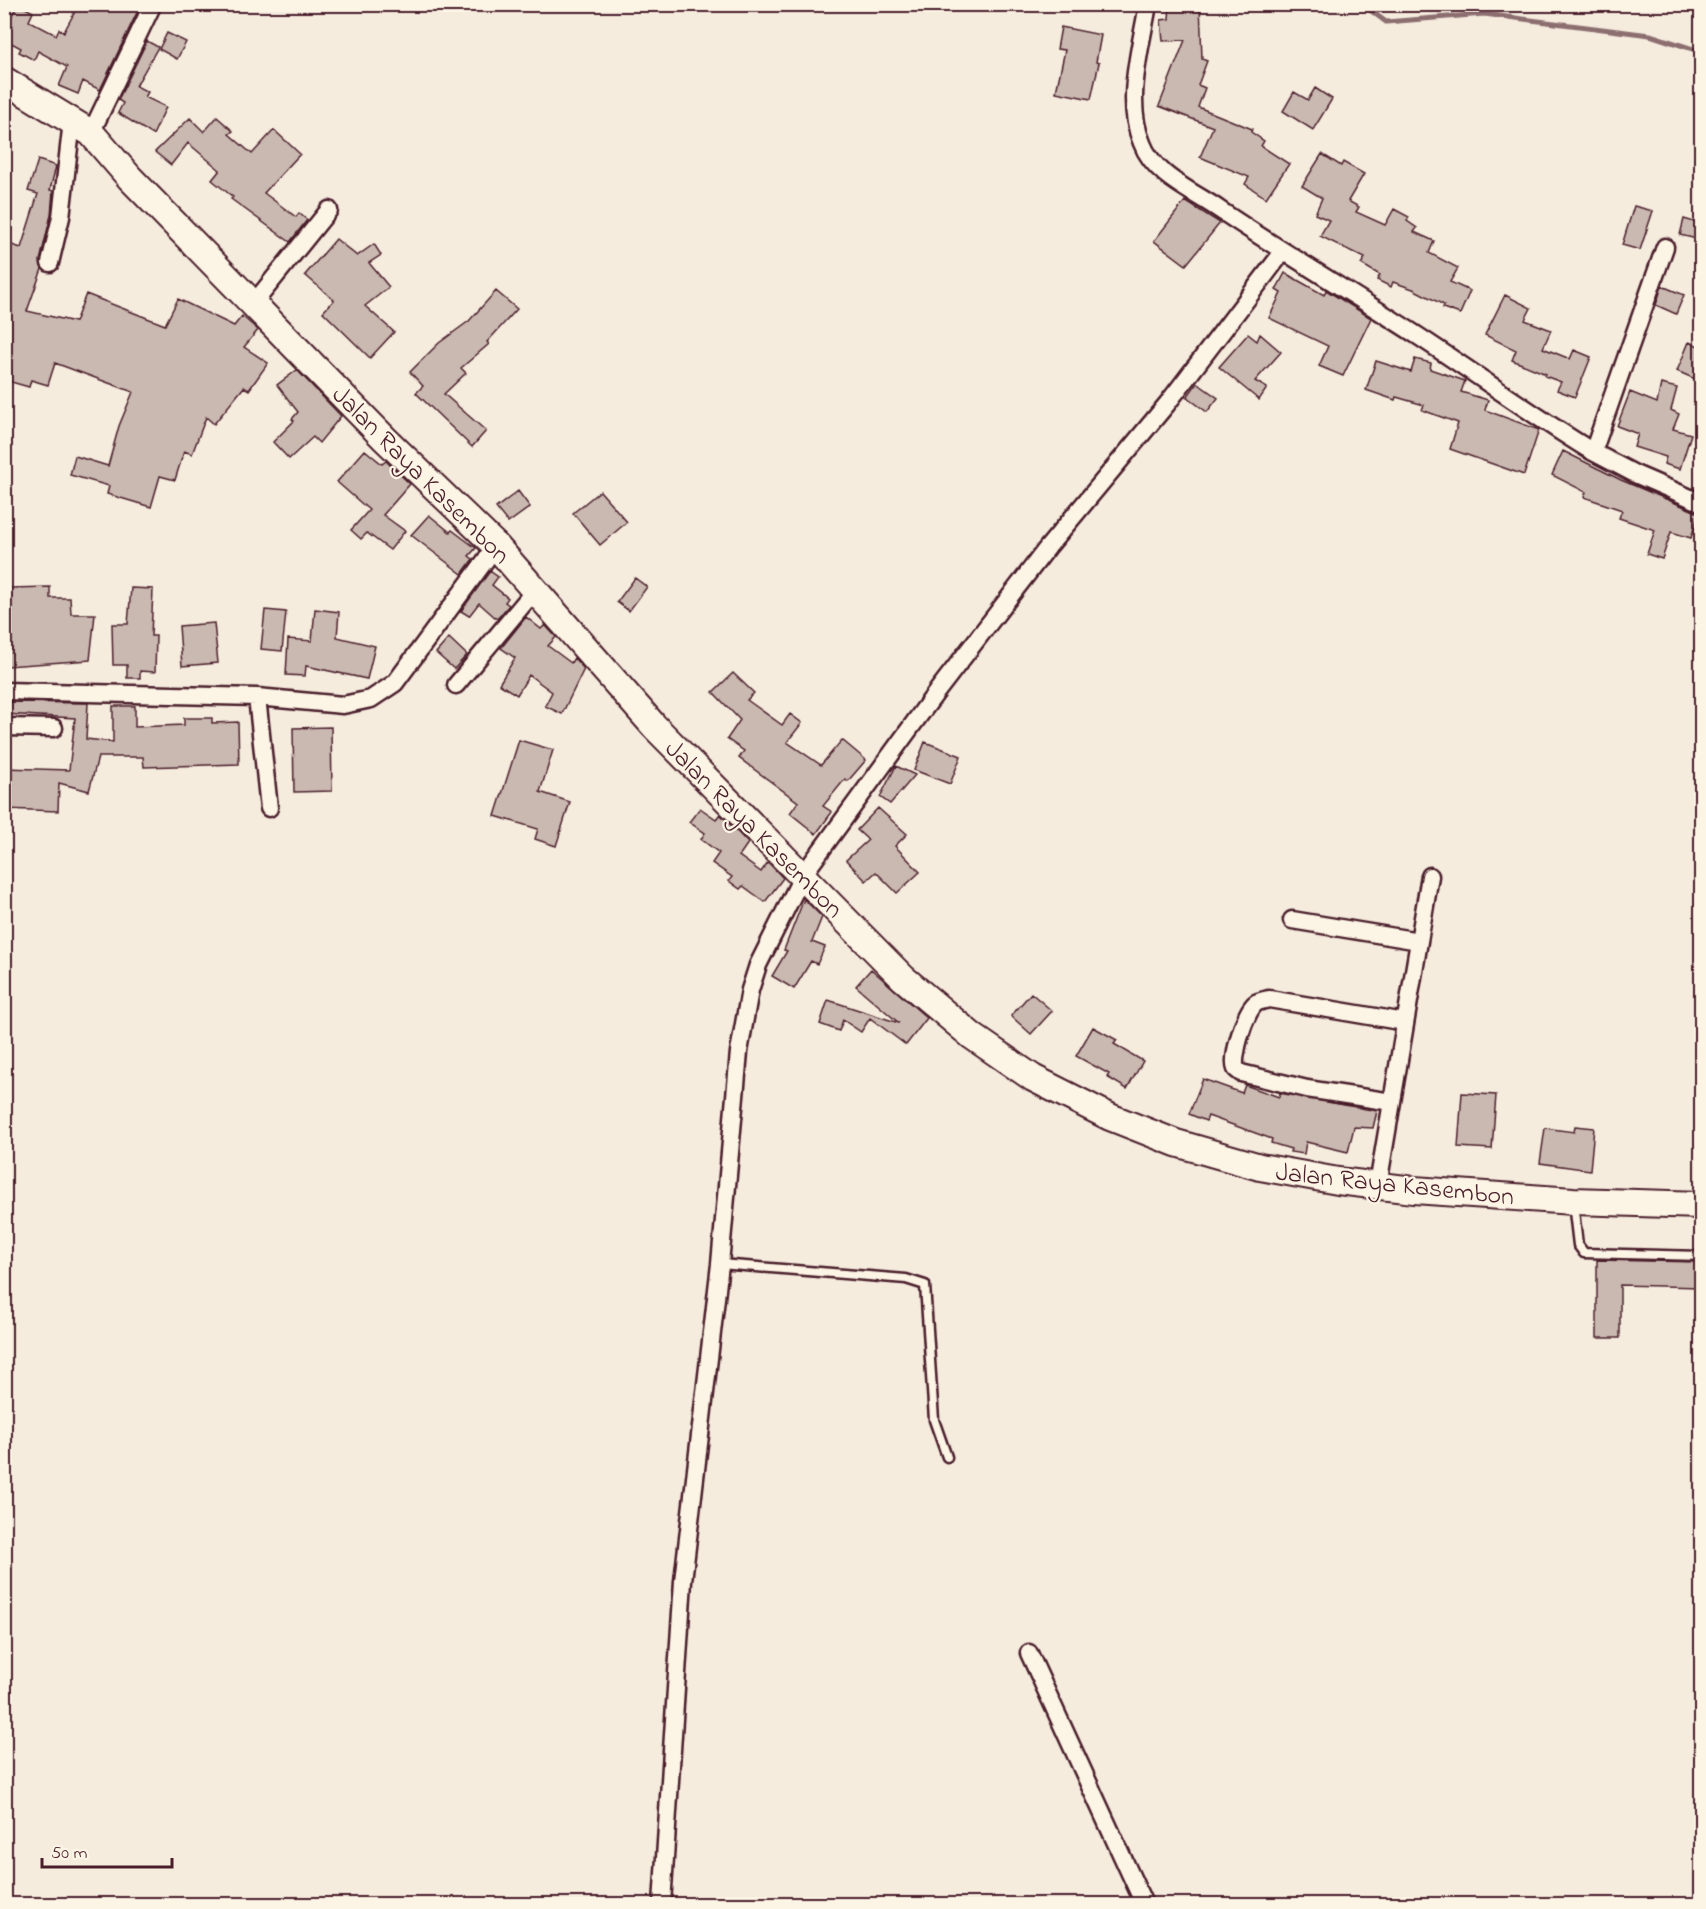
<svg xmlns="http://www.w3.org/2000/svg" width="1706" height="1909" font-family="'Indie Flower',sans-serif">
<style>
.lines{fill:none;stroke-linecap:round;stroke-linejoin:round}
.stream{stroke:#8c6e70;stroke-width:5}
.building{fill:#cab9b1;stroke:#4a1f2b;stroke-width:1.5}
.service-casing{stroke:#4a1f2b;stroke-width:13}
.minor-casing{stroke:#4a1f2b;stroke-width:21}
.primary-casing{stroke:#4a1f2b;stroke-width:30}
.service{stroke:#fcf5e5;stroke-width:8}
.minor{stroke:#fcf5e5;stroke-width:16}
.primary{stroke:#fcf5e5;stroke-width:26}
.labels{text-anchor:middle;stroke-width:4.5;stroke-linejoin:round;paint-order:stroke}
.street-label{font-size:26px;fill:#4a1f2b;stroke:#fcf5e5}
</style>
<rect width="100%" height="100%" fill="#f5ecde"/>
<filter id="ink" filterUnits="userSpaceOnUse"><feTurbulence type="fractalNoise" baseFrequency=".0167" numOctaves="2"/><feDisplacementMap in="SourceGraphic" scale="12" xChannelSelector="R" yChannelSelector="G"/><feConvolveMatrix kernelMatrix="1 2 1 2 8 2 1 2 1" color-interpolation-filters="sRGB"/></filter>
<g filter="url(#ink)">
<g class="lines">
<path class="stream" d="M1362 4 1386 22 1484 14 1650 35 1702 52"/>
</g>
<path class="building" d="M18 4 33 12 29 21 56 35 59 29 64 32 79 4H141L100 90 83 81 78 94 59 86 67 67 38 51 34 60 19 52 21 48 4 39V30Z
M1170 4H1200L1202 59 1207 61 1198 85 1205 88 1198 107 1252 129 1251 132 1264 141 1261 146 1289 164 1266 198 1245 184 1249 177 1200 157 1213 127 1159 106 1185 40 1163 41 1161 20 1169 19Z
M1061 27 1101 35 1096 62 1099 63 1091 99 1056 92 1065 50 1057 49Z
M167 33 186 42 177 59 159 49Z
M147 41 158 47 136 86 148 92 145 97 166 107 153 135 118 113 123 103 118 100Z
M1315 88 1332 99 1313 130 1283 111 1294 92 1308 100Z
M217 117 233 131 229 134 252 154 274 130 300 154 264 193 296 217 299 213 307 220 290 242 231 199 233 197 212 180 220 170 188 143 171 165 155 152 190 118 204 132Z
M1322 154 1341 166 1343 162 1364 174 1348 201 1359 207 1356 212 1385 225 1394 209 1409 217 1407 221 1417 228 1414 232 1434 241 1429 253 1458 268 1450 282 1470 291 1460 314 1443 308 1444 305 1413 289 1393 282 1391 287 1377 280 1380 275 1361 264 1365 258 1320 236 1329 220 1315 214 1322 198 1302 186Z
M38 160 56 166 50 190 53 191 51 215 40 261 42 269 27 311 75 322 86 294 165 325 178 299 234 326 242 316 258 330 244 347 268 363 249 390 244 387 214 424 206 417 192 454 184 451 175 480 160 476 151 507 107 494 109 486 70 475 75 456 108 466 119 426 133 392 55 363 48 385 31 380 29 387 4 380V256L9 244 21 248 38 194 28 191Z
M1185 201 1220 223 1186 265 1154 241Z
M1634 206 1653 211 1640 250 1622 245Z
M1684 219 1701 224V240L1680 235Z
M336 239 357 256 374 244 381 255 369 263 389 287 365 306 394 332 370 358 323 312 334 300 305 275Z
M1285 273 1324 295 1326 290 1371 318 1343 376 1319 366 1328 346 1269 318 1281 293 1276 290Z
M1662 286 1684 295 1676 314 1656 305Z
M496 291 517 309 487 342 489 344 461 368 466 373 444 394 486 431 472 447 416 393 423 386 410 372 439 343 469 321Z
M1505 295 1531 308 1525 320 1551 330 1543 348 1570 359 1574 350 1591 357 1575 397 1557 390 1561 382 1545 376 1546 374 1512 360 1516 350 1485 335Z
M1248 334 1257 341 1260 334 1281 352 1255 381 1267 388 1259 400 1219 367Z
M1689 342 1701 347V363L1695 379 1677 371Z
M1415 359 1431 363 1430 369 1465 381 1461 392 1488 400 1485 410 1539 430 1524 475 1450 449 1458 423 1422 410 1424 405 1396 397 1395 400 1366 390 1376 361 1411 372Z
M297 370 341 416 319 443 313 437 289 459 273 442 294 421 292 419 298 412 277 385Z
M1197 383 1218 398 1207 412 1187 397Z
M1661 384 1677 388 1671 410 1679 414 1673 429 1691 434 1680 469 1664 464 1666 457 1634 447 1638 434 1617 426 1630 392 1657 403Z
M365 450 382 464 386 461 410 484 383 515 405 531 390 550 367 533 361 539 351 530 369 510 337 482Z
M1563 451 1621 480 1699 513 1691 538 1671 532 1662 559 1647 554 1655 530 1619 518 1622 510 1584 497 1586 492 1552 475Z
M518 491 530 507 508 523 496 508Z
M600 491 627 522 600 545 573 513Z
M429 515 450 532 452 530 476 548 469 556 473 559 462 574 411 535Z
M490 571 498 577 492 585 508 598 505 602 509 605 497 619 479 603 469 616 461 611Z
M635 578 647 587 629 611 617 602Z
M50 587V598H70L71 614H95L90 660 7 666 5 627H10V588Z
M131 588 153 589 151 636H156L155 672 140 671V678H127V665H113L112 624H128Z
M315 609 339 612 337 637 375 646 367 679 306 666 305 676 286 675 288 639 312 641Z
M265 610 286 612 282 651 261 649Z
M526 617 541 629 545 625 556 637 548 646 571 663 574 658 584 669 562 714 545 706 552 692 529 675 517 695 499 684 515 658 501 648Z
M214 623 218 663 182 666 179 626Z
M449 638 467 655 454 669 436 653Z
M733 673 754 693 747 700 782 725 790 714 802 723 787 742 821 765 842 740 866 760 848 781 845 779 823 806 832 812 816 834 790 813 798 802 739 758 744 751 727 739 740 720 713 692Z
M4 702 88 703 86 739 113 742V706H135V727L184 725V718H212V723L238 722 239 764 144 767 143 757H98L89 791 59 783 58 811 4 809V768L69 770 75 718 4 714Z
M331 727 332 791 294 792 293 728Z
M519 740 553 750 540 792 570 802 556 846 535 839 538 829 495 816Z
M925 742 961 756 950 784 914 770Z
M896 766 915 775 890 804 880 797Z
M700 808 716 819 720 814 748 843 739 856 761 872 768 862 783 878 765 902 743 886 740 889 729 881 732 877 712 863 719 853 701 839 705 833 689 822Z
M878 808 907 834 895 846 920 872 897 893 876 872 866 881 846 860 868 840 857 830Z
M804 899 822 917 812 942 825 947 817 964 811 961 794 989 772 976 787 951 784 950Z
M871 969 927 1018 906 1045 870 1018 861 1032 843 1020 839 1031 820 1024 828 1000 899 1023 856 986Z
M1031 993 1052 1011 1031 1034 1011 1016Z
M1093 1027 1117 1040 1114 1044 1143 1061 1127 1089 1107 1077 1109 1074 1076 1056Z
M1203 1079 1242 1093 1245 1085 1279 1097 1280 1093 1377 1111 1373 1128 1354 1127 1348 1152 1306 1142 1304 1154 1290 1152 1291 1149 1271 1143 1272 1139 1208 1116 1206 1121 1189 1114Z
M1462 1093 1496 1095 1492 1149 1458 1147Z
M1575 1126 1594 1128 1590 1170 1540 1163 1545 1128 1574 1132Z
M1597 1260 1701 1262V1287L1620 1285V1338H1597Z"/>
<g class="lines">
<g class="service-casing">
<path id="service" d="M1573 1203 1578 1245 1584 1253 1702 1256
M720 1264 906 1279 925 1285 934 1420 947 1457"/>
</g>
<g class="minor-casing">
<path id="minor" d="M1148 4C1141 48 1124 101 1142 143 1154 176 1193 191 1220 210 1284 253 1350 292 1415 334 1475 373 1532 415 1593 452L1665 247
M91 133 151 8
M50 263 61 217 72 121
M254 303 329 210
M1593 452 1635 474 1702 503
M456 685 535 590
M4 691 257 697 343 705 371 699 395 683 496 546
M257 697 269 808
M4 727 54 728
M1292 920 1419 941
M1392 1102 1307 1089 1241 1073 1236 1069C1231 1058 1245 1011 1256 1003 1259 1001 1265 1000 1269 999L1405 1022
M1378 1185 1430 876
M1029 1653 1144 1904
M662 1904 683 1581 720 1264 739 1052 750 990 758 965 803 875 938 690 1048 547 1167 404 1282 253"/>
</g>
<g class="primary-casing">
<path id="primary" d="M4 80 91 133 130 178 385 439 496 546 654 726 903 978 972 1036 1033 1078 1110 1117 1176 1143 1260 1167 1338 1181 1414 1190 1573 1201 1702 1205"/>
</g>
<use href="#service" class="service"/>
<use href="#minor" class="minor"/>
<use href="#primary" class="primary"/>
</g>
</g>
<g class="labels">
<g class="street-label">
<text transform="translate(422 474) rotate(45)" y="9">Jalan Raya Kasembon</text>
<text transform="translate(755 828) rotate(45)" y="9">Jalan Raya Kasembon</text>
<text transform="translate(1395 1183) rotate(6)" y="9">Jalan Raya Kasembon</text>
</g>
</g>
<rect width="1706" height="1909" fill="none" stroke="#fcf5e5" stroke-width="24"/>
<rect x="12" y="12" width="1682" height="1885" fill="none" stroke="#4a1f2b" stroke-width="2" filter="url(#ink)"/>
<path d="M42 1858v9h130v-9" fill="none" stroke="#4a1f2b" stroke-width="3"/>
<text x="51" y="1858" font-size="18" fill="#4a1f2b" stroke="#fcf5e5" stroke-width="4.5" paint-order="stroke">50 m</text>
</svg>
